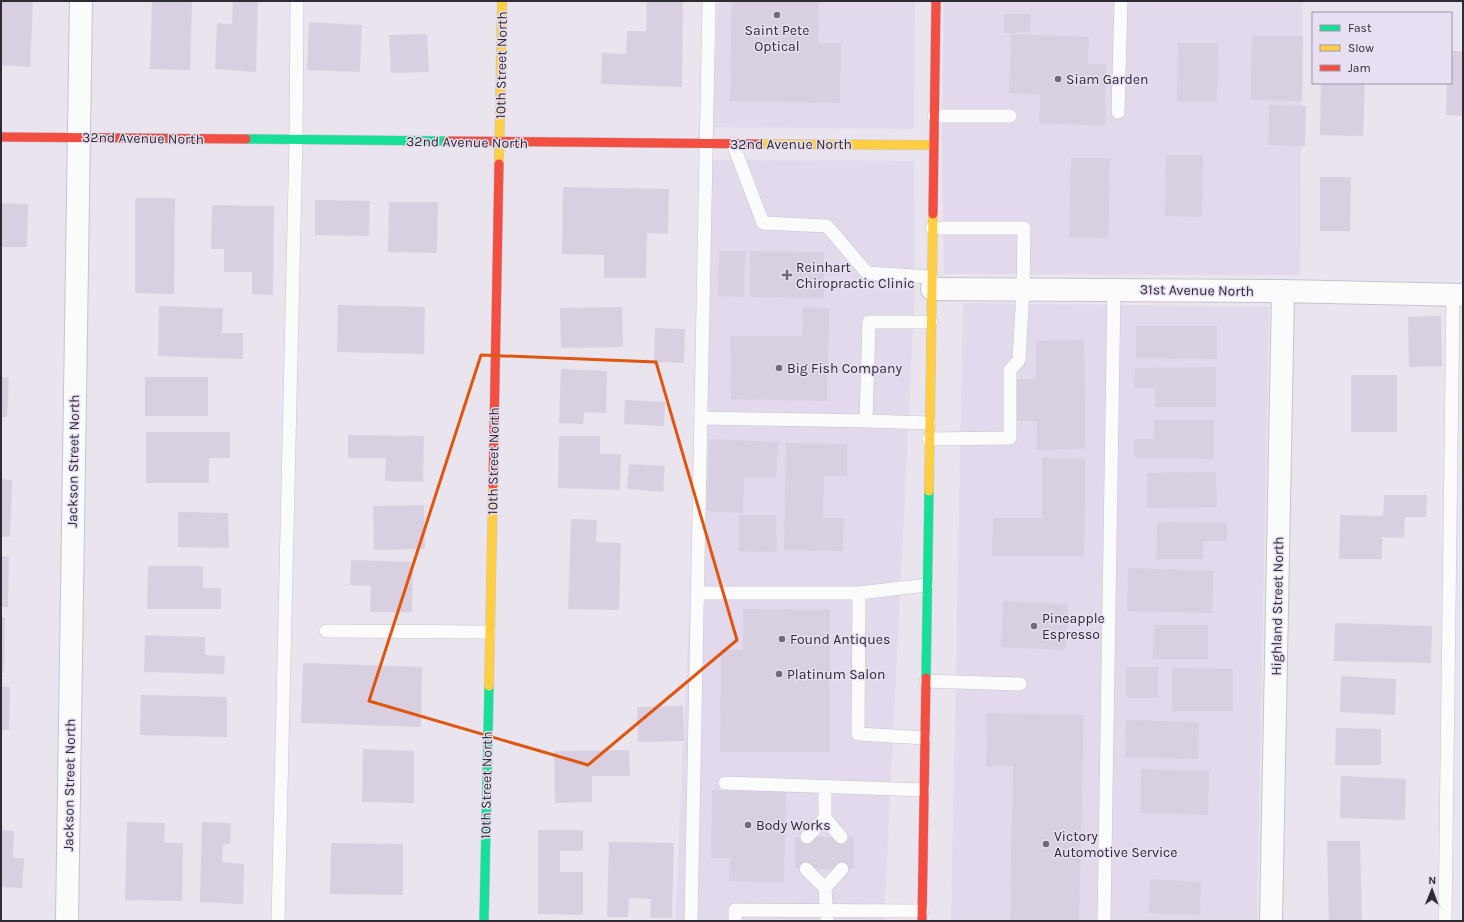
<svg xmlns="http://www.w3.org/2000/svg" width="1464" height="922" font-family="Karla,sans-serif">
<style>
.built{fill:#e2daec}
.building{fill:#d8cfe1}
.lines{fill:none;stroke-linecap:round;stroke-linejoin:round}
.lane-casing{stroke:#c6c2cb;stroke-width:14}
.street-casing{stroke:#c6c2cb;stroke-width:24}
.fast-casing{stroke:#c6c2cb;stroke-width:10}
.slow-casing{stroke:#c6c2cb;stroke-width:10}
.jam-casing{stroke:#c6c2cb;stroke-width:10}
.lane{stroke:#fcfbfc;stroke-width:13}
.street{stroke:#fcfbfc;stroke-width:22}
.fast{stroke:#16e098;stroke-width:9}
.slow{stroke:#ffcf43;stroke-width:9}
.jam{stroke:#f24e42;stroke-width:9}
.marked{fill:none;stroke:#df570e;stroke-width:3;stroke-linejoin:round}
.poi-dot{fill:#6f6c74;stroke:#e8dff3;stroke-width:1.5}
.labels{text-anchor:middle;stroke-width:3;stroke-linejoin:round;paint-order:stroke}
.poi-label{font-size:14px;fill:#2e2b32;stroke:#e8dff3;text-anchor:start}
.street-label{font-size:14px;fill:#2e2b32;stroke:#e8dff3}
</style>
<rect width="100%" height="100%" fill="#e9e4ee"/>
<path class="built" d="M718 1H915L914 129 712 127Z
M944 1H1302L1300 275 944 274 942 145Z
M711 160 914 161 915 289 884 921H675Z
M963 303 1269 307 1257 921H951Z"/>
<path class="building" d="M1 1H33L30 67 1 65Z
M152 1H192L190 70 150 69Z
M233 1H258L256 72 215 69 217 23 232 24Z
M647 1H683L682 87 601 84 602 53 626 54 627 31H646Z
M732 1H819L818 43H841L840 103 730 101Z
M1004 14H1031L1030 32 1004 33Z
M309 22 362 25 360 72 307 70Z
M427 34 429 72 391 73 389 35Z
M1011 34 1089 37 1088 64H1106L1105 126 1039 123 1040 95 1009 93Z
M1252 36H1303L1302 101 1251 100Z
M1178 43H1218L1217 102 1177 101Z
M1451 51H1463V116L1446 115 1447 83H1451Z
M1321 83H1365L1363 136 1320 135Z
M1269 105 1306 106 1305 146 1268 145Z
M1166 155H1203L1202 217 1165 216Z
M1071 158H1110L1108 238 1069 237Z
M1320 177H1351L1350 231H1320Z
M563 187 669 189 668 234 647 233 646 278H604V255L562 254Z
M135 198H175L174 294 135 293Z
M315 200 370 201 369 236 315 235Z
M389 202H438L437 253 388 252Z
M1 203 28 204 27 247H1Z
M212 205 274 206 273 295 252 294V272H224V249H211Z
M719 251H745L744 297 718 296Z
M750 251 824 252V298L750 297Z
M338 305 425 307 424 354 337 352Z
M159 306 223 308 222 333H243V359L158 356Z
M622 307 623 347 561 348 560 308Z
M803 307 829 308 827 401 731 399 730 336H802Z
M1441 316 1442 366 1409 367 1408 317Z
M1136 326H1217V359L1136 358Z
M655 328 685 329 684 363 654 362Z
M1084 340 1085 449 1036 450 1037 421H1017V379H1036V341Z
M1216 367V407H1155V388H1134L1135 368Z
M561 369 607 371 606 413 584 412 583 424 559 423Z
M1351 375H1397V432H1351Z
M1 377 9 378 7 417H1Z
M145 377H208V416H145Z
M625 400 665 402 664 426 624 424Z
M1154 420H1214V459L1134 458V439H1154Z
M146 432H230V458H209V483H146Z
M348 435 424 436 423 482 385 481 386 458H348Z
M559 436H600V454H621L620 490 558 488Z
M709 439 778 442 776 478 744 477 743 513 707 511Z
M786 443 847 444V476H824L823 518H844L843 551 784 550Z
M1042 458 1085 459 1084 556H992L993 518H1042Z
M629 464 665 466 663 492 627 489Z
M1216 472 1217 507 1147 508V473Z
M1 479 12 480 10 537 1 536Z
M1384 495H1427L1426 517H1405L1404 538 1382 537V559H1339L1340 515 1383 516Z
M424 505 425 549 374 550 373 506Z
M178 512 228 513 229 548 178 547Z
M739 515H776L777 552 739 551Z
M571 519 597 520 596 542 621 543 619 610 568 609Z
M1157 522 1227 523V541H1203V559H1156Z
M1 556 9 557 8 607H1Z
M351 560 413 562 412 612H370L371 586 350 585Z
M148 566H203V588H221V609H147Z
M1128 568 1213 571 1212 613 1127 611Z
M1003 601 1068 604 1066 650 1001 647Z
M743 609 830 610V752H720L721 649 743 650Z
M1 618H5L4 673H1Z
M1335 623 1432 626 1431 663 1334 661Z
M1154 625H1208V659H1153Z
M145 635 205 637V655L225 656 224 674 144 672Z
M303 663 422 667 421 727 301 723Z
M1126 667H1158V698H1126Z
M1172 668 1233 669V711H1172Z
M1341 676 1396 679 1395 715 1340 712Z
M1 686 10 687 9 730H1Z
M141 695 227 697V737L140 735Z
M683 706 684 741 638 742 637 707Z
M987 713 1084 715 1079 921H1010L1013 766H986Z
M1126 720 1199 722 1198 759 1125 757Z
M1336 728 1381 729V765H1335Z
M363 749 414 751V803L362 802Z
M629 750 630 776H592V802L555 803 554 751Z
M1141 769 1209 771 1208 815 1140 813Z
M1341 776 1406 779 1405 820 1340 818Z
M712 790 786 792 784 882 729 881 730 858H711Z
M127 822 165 823 164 843H183L182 901 125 900Z
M202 822 231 823 230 844H223L222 862 244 864 243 904 200 902Z
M1 830 14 831 13 858H24L22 888 1 887Z
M538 830H583V851H560V872H583V915L538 914Z
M795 837H854V869H795Z
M1327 841H1360L1362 921H1329Z
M609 842 674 843 672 918H650L651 899 629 898 628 917H607Z
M331 843 403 844V895L330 894Z
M1150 879 1201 882 1200 915 1149 913Z"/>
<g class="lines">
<g class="lane-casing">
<path id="lane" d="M1118 112 1121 1
M934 116H1010
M733 144 763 223 827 226 867 273 931 277
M701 418 866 421
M929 423 866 421 869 322H931
M929 439 1010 438V370L1019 360 1023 290 1024 228H932
M697 593H859L927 585
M859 593 858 734 925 738
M326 631 489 632
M926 681 1020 684
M725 783 924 790
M825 818 841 837
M807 837 825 818V787
M806 869 825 888 827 921
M825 888 842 869
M278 921 296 139 297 1
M691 921 709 1
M735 921V910L922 911
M1104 921 1114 289
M1445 921 1453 295"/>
</g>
<g class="street-casing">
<path id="street" d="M932 289 1283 291 1463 295
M67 921 81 1
M1271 921 1283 291"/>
</g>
<g class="fast-casing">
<path id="fast" d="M246 139 447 141
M926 678 929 491
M484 921 489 686"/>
</g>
<g class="slow-casing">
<path id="slow" d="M759 144 934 145
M499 164 502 1
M929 491 933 214
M489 686 493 485"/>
</g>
<g class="jam-casing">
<path id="jam" d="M1 137 246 139
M447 141 759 144
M933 214 936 1
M493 485 499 164
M922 921 926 678"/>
</g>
<use href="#lane" class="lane"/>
<use href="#street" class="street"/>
<use href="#fast" class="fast"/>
<use href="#slow" class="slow"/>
<use href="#jam" class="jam"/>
</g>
<path class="marked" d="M481 355 656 362 737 640 588 765 369 701Z"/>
<g class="poi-dot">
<circle cx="777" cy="15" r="4"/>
<circle cx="1058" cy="79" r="4"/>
<path d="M785 269h4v4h4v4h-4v4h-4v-4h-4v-4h4z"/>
<circle cx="779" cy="368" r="4"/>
<circle cx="1034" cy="626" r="4"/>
<circle cx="782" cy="639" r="4"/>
<circle cx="779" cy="674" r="4"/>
<circle cx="748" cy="825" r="4"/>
<circle cx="1046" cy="844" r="4"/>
</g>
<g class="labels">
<g class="poi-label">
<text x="777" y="35" text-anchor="middle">Saint Pete<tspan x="777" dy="16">Optical</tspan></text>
<text x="1066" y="84">Siam Garden</text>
<text x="796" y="272">Reinhart<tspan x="796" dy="16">Chiropractic Clinic</tspan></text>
<text x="787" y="373">Big Fish Company</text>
<text x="1042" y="623">Pineapple<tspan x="1042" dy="16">Espresso</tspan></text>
<text x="790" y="644">Found Antiques</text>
<text x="787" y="679">Platinum Salon</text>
<text x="756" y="830">Body Works</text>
<text x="1054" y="841">Victory<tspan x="1054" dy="16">Automotive Service</tspan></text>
</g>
<g class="street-label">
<text transform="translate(501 65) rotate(-89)" y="5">10th Street North</text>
<text transform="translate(143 138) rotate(1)" y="5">32nd Avenue North</text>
<text transform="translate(467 142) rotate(1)" y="5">32nd Avenue North</text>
<text x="791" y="149">32nd Avenue North</text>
<text transform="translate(1197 290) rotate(1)" y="5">31st Avenue North</text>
<text transform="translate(73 461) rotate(-89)" y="5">Jackson Street North</text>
<text transform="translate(493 461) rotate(-89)" y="5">10th Street North</text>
<text transform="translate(1277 606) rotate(-89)" y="5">Highland Street North</text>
<text transform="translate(69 785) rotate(-89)" y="5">Jackson Street North</text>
<text transform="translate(486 785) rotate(-89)" y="5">10th Street North</text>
</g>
</g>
<rect width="1464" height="922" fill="none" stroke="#2e2b32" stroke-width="4"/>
<rect x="1312" y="12" width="140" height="72" fill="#e8dff3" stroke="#9e97a6"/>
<rect x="1320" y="25" width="20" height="6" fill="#16e098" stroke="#9e97a6"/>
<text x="1348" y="32" font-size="12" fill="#2e2b32">Fast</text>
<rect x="1320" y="45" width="20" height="6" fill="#ffcf43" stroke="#9e97a6"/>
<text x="1348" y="52" font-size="12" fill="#2e2b32">Slow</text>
<rect x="1320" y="65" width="20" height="6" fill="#f24e42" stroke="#9e97a6"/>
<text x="1348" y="72" font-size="12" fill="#2e2b32">Jam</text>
<g transform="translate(1432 890) rotate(1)" stroke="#e8dff3" stroke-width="3" paint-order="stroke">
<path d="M0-3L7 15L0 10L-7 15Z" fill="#2e2b32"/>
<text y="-6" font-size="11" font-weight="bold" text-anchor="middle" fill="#2e2b32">N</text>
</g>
</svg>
